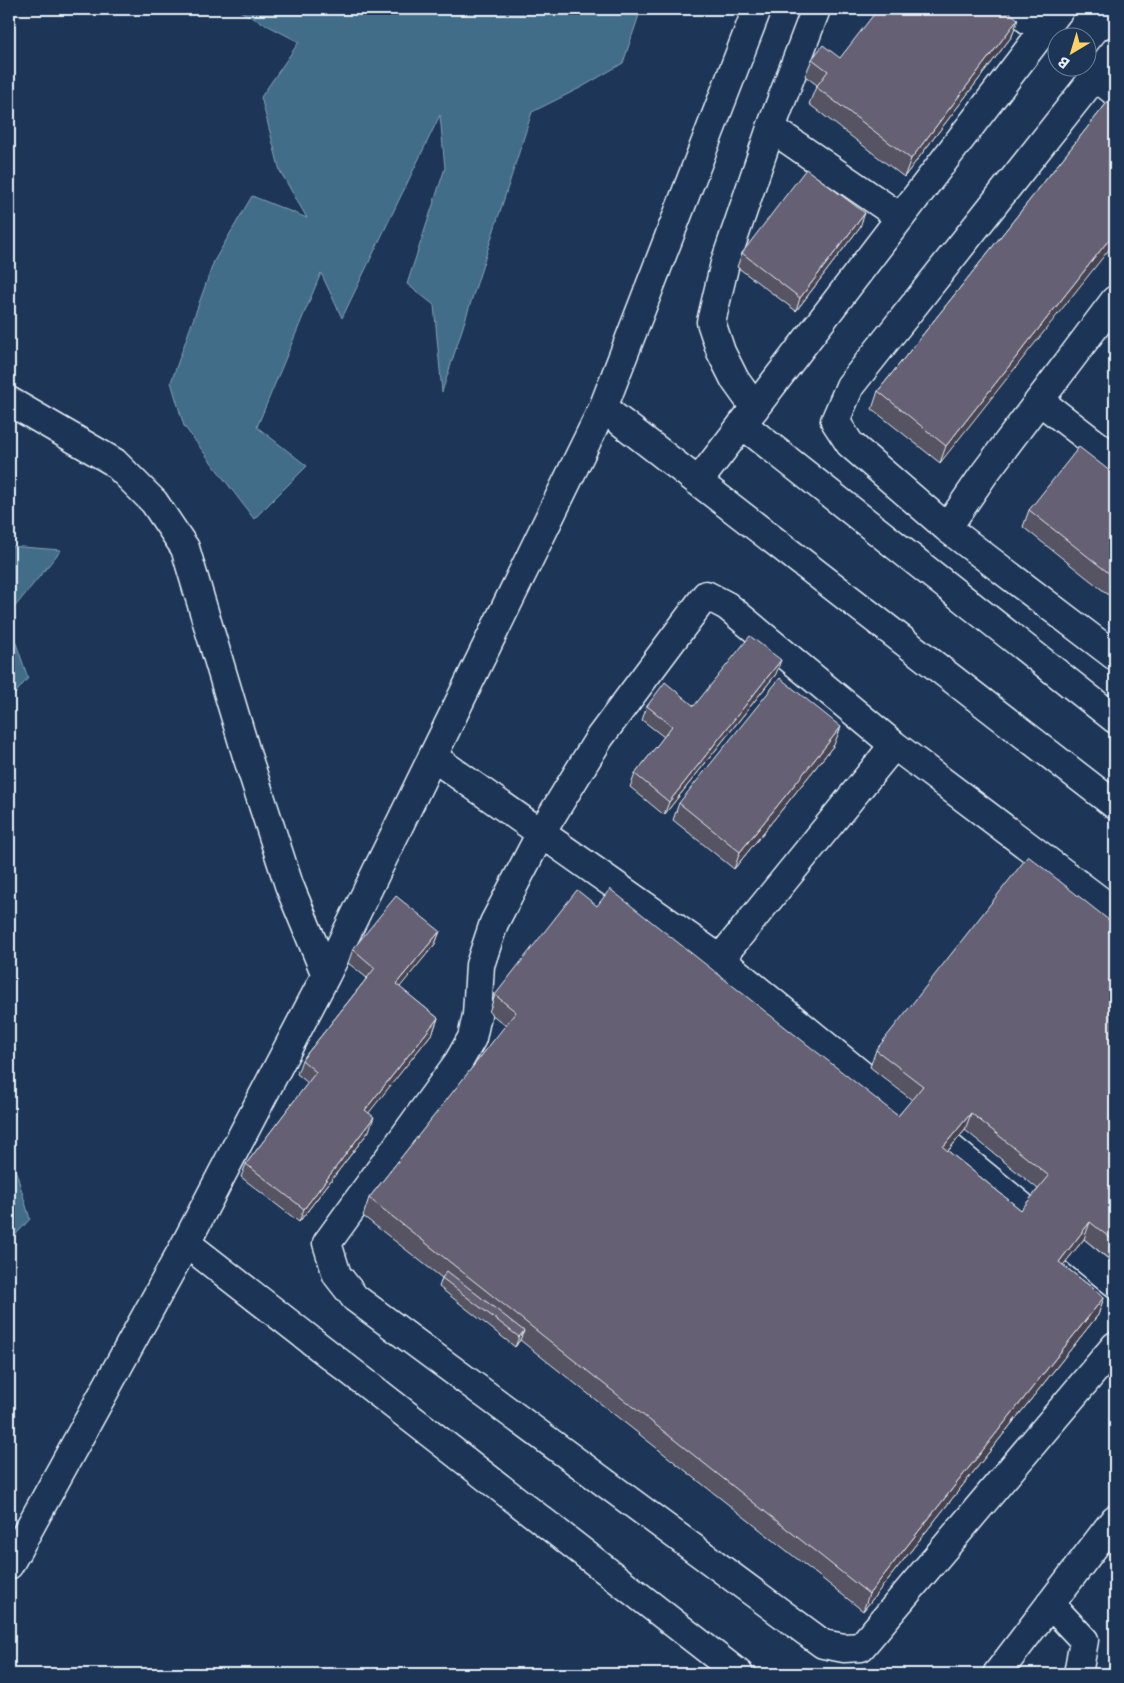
<svg xmlns="http://www.w3.org/2000/svg" width="1124" height="1683" font-family="'Playpen Sans',sans-serif">
<style>
.water{fill:#426d89;stroke:#84a2b5}
.lines{fill:none;stroke-linecap:round;stroke-linejoin:round}
.minor-casing{stroke:#e8f1f8;stroke-width:31}
.minor{stroke:#1d3557;stroke-width:28}
.wall{fill:#575363;stroke:#e8f1f8;fill-rule:evenodd}
.shaded-wall{fill:#474350;stroke:#e8f1f8}
.building{fill:#656073;stroke:#e8f1f8;fill-rule:evenodd}
</style>
<rect width="100%" height="100%" fill="#1d3557"/>
<filter id="ink" filterUnits="userSpaceOnUse"><feTurbulence type="fractalNoise" baseFrequency=".02" numOctaves="2"/><feDisplacementMap in="SourceGraphic" scale="10" xChannelSelector="R" yChannelSelector="G"/><feConvolveMatrix kernelMatrix="1 2 1 2 8 2 1 2 1" color-interpolation-filters="sRGB"/></filter>
<g filter="url(#ink)">
<path class="water" d="M236 9H641L623 63 582 87 532 112 442 392 434 305 407 284 445 168 440 115 342 318 321 273 257 427 307 466 254 519 184 426 171 382 214 261 252 196 307 218 280 171 261 97 299 42Z
M9 546 61 550 9 614Z
M9 623 28 678 9 701Z
M9 1148 30 1219 9 1242Z"/>
<g class="lines">
<g class="minor-casing">
<path id="minor" d="M1013 9 1044 31
M1095 76 1115 92
M771 128 900 217
M1115 300 984 474 947 528 1115 656
M9 401 114 462 154 502 185 548 247 756 289 885 326 975
M1040 401 1115 459
M603 408 1115 805
M755 408 735 380 721 352 711 322 725 263 771 128 816 9
M742 424 1115 719
M698 482 1060 9
M947 528 850 444 835 421 850 386 1115 51
M433 757 720 959 1115 1283
M1115 912 894 745 727 606 706 595 600 737 541 833 494 923 480 965 477 1015 472 1038 459 1061 327 1243 337 1275 355 1298 823 1644 844 1648 861 1647 1115 1346
M720 959 894 745
M186 1243 739 1674
M9 1565 186 1243 326 975 603 408 757 9
M1050 1604 1084 1640 1078 1674
M997 1674 1115 1519"/>
</g>
<use href="#minor" class="minor"/>
</g>
<path class="wall" d="M1018 19 1012 36 904 177 809 104 816 87 817 85 805 76 812 59 840 58Z
M1110 99 940 463 872 409 878 391Z
M860 227 796 311 737 267 742 253Z
M1115 391V400L1113 398Z
M1115 475V600L1023 527 1029 510Z
M776 674 664 815 630 787 635 774 664 737 642 720 647 706H694Z
M834 745 734 869 673 820 679 803Z
M597 906 898 1116 912 1100 870 1067 876 1050 1115 925V1264L1084 1239 1063 1265 1104 1297 1098 1315 863 1611 520 1340 515 1347 439 1287 442 1278 363 1216 369 1198 506 1026 489 1012 495 995ZM965 1130 1038 1189 1021 1210 948 1151Z
M440 931 435 944 399 987 438 1018 433 1032 368 1113 369 1131 299 1222 241 1177 246 1164 308 1083 297 1074 302 1060 367 978 348 963 353 949Z"/>
<path class="shaded-wall" d="M1018 19 1012 36 904 177 911 159Z
M865 213 860 227 796 311 800 298Z
M1115 232V242L940 463 946 446Z
M781 660 776 674 664 815 669 802Z
M841 727 834 745 734 869 740 852Z
M440 931 435 944 391 998 396 984Z
M438 1018 433 1032 360 1124 365 1110Z
M971 1113 965 1130 937 1164 943 1147Z
M374 1117 369 1131 299 1222 304 1209Z
M1090 1222 1084 1239 1052 1279 1059 1262Z
M1104 1297 1098 1315 863 1611 869 1594Z
M524 1331 520 1340 515 1347 519 1337Z"/>
<path class="building" d="M878 9H1005L1018 19 911 159 816 87 828 71 812 59 823 45 840 58Z
M1110 99 1115 103V232L946 446 878 391Z
M806 169 865 213 800 298 742 253Z
M1079 447 1115 475V578L1029 510Z
M750 636 781 660 669 802 635 774 672 726 647 706 665 682 694 706Z
M780 678 841 727 740 852 679 803Z
M1028 856 1115 925V1242L1090 1222 1059 1262 1104 1297 869 1594 369 1198 516 1012 495 995 577 890 597 906 610 889 898 1116 923 1086 876 1050ZM971 1113 1049 1176 1021 1210 943 1147Z
M396 896 440 931 396 984 438 1018 365 1110 374 1117 304 1209 246 1164 316 1072 302 1060 375 968 353 949Z
M447 1271 524 1331 519 1337 442 1278Z"/>
</g>
<rect width="1124" height="1683" fill="none" stroke="#1d3557" stroke-width="30"/>
<rect x="15" y="15" width="1094" height="1653" fill="none" stroke="#e8f1f8" stroke-width="2" filter="url(#ink)"/>
<g transform="translate(1072 52) rotate(218)"><circle r="24" fill="#1d3557" stroke="#6e8097"/>
<path d="M0-4L9 19L0 12L-9 19Z" fill="#ffd166"/>
<text y="-8" font-size="14" font-weight="bold" text-anchor="middle" fill="#e8f1f8">B</text>
</g>
</svg>
